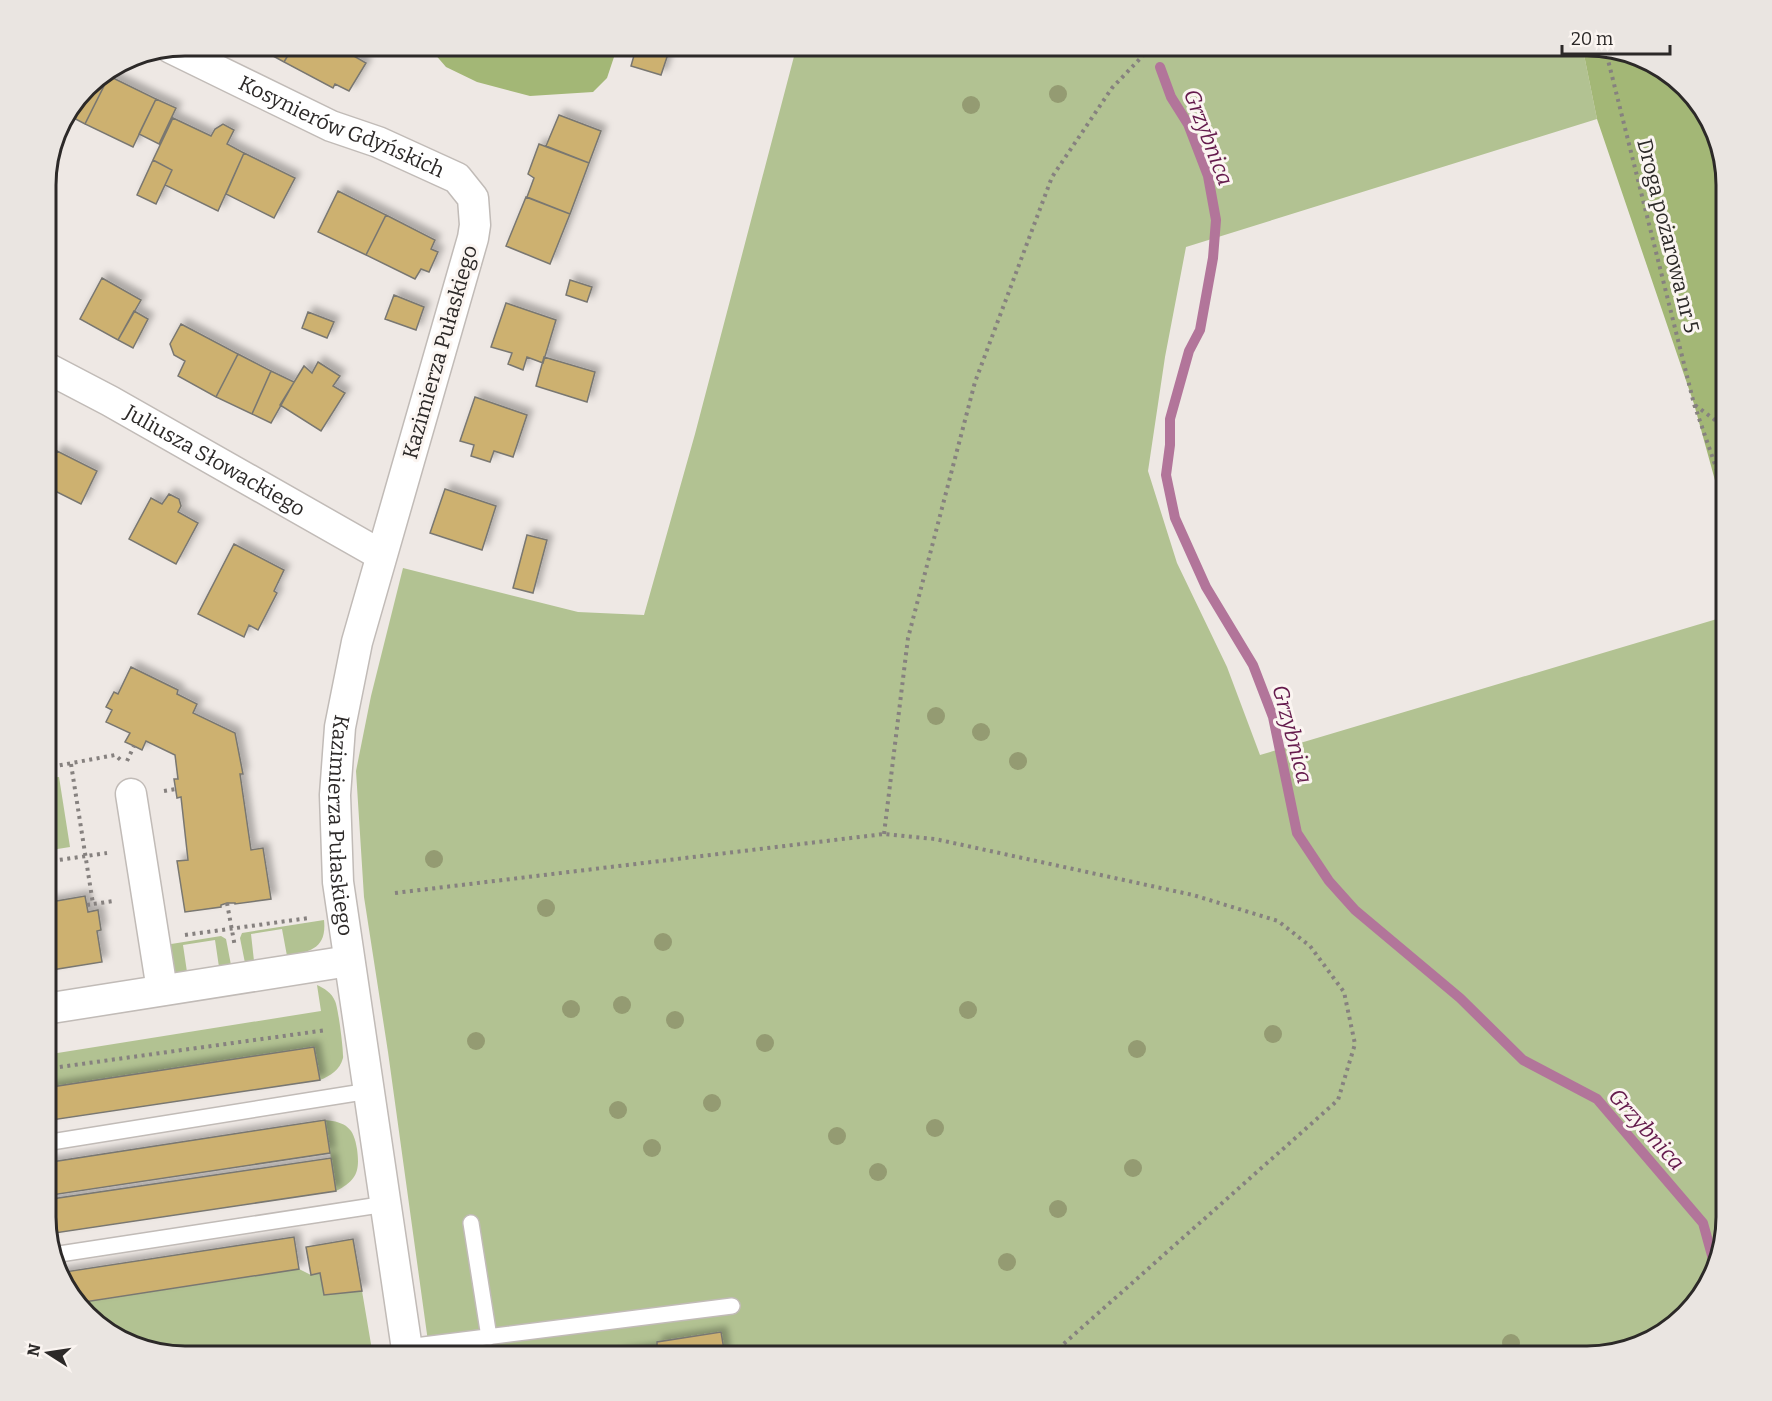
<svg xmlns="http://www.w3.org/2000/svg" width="1772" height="1401" font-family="Bitter,serif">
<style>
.green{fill:#b2c292}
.forest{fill:#a3b776}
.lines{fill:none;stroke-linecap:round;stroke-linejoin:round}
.stream{stroke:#b2759a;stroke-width:10}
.building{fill:#cdb16f;stroke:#797771;stroke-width:1.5;filter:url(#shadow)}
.lane-casing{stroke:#c1bbb7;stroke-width:18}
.street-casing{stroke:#c1bbb7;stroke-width:33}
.path{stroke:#86817f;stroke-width:4;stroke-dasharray:3 4.5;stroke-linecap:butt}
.lane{stroke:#fff;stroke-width:15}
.street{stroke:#fff;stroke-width:30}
.tree{fill:#949b72}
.labels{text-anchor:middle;stroke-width:6;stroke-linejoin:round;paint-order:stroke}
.street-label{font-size:21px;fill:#2c2928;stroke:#fbf5f1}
.water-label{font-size:22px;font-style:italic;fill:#641a4c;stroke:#fbf5f1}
.rim{fill:none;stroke:#2c2928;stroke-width:3}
</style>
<defs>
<filter id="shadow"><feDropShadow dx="5.5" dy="-5.5" stdDeviation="3" flood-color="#0004"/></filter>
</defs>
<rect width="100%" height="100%" fill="#eee8e4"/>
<path class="green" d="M797 45H1582L1597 119 1186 247 1165 357 1148 471 1177 563 1227 667 1260 755 1727 616V1217L1717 1270 1693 1308 1649 1342 1587 1356H430L388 1052 364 897 356 771 371 696 403 568 578 612 644 615 695 434Z
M59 777 70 847 45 851V778Z
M324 920C327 948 311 952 287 956L282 929 251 934 254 961 245 963 240 938 242 933Z
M221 936 226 939 231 965 219 967 215 940 183 945 187 972H173L165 945Z
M317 985C324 988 332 993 335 1001 338 1006 344 1053 343 1058 340 1070 330 1076 320 1080L314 1047 45 1088V1055L321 1011Z
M325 1120C346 1122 354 1128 357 1149 360 1171 357 1180 336 1191Z
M299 1269 311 1275 320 1273 324 1295 362 1291 373 1356H184L139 1348 93 1322 78 1303Z"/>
<path class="forest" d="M427 45H618L607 78 593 92 530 96 477 82 446 67Z
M1582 45 1633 53 1679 79 1713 123 1727 185V524L1694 404 1597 119Z"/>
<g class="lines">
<path class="stream" d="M1160 67 1171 97 1188 124 1208 176 1216 220 1213 258 1200 330 1189 351 1170 419V445L1166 475 1175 518 1206 587 1253 665 1273 717 1297 833 1329 881 1355 910 1460 998 1523 1060 1597 1099 1703 1223 1716 1270"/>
</g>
<path class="building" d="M253 45H294L284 62Z
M294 45H345L355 50 352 55 366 63 349 91 335 84 333 88 284 62Z
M637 45H671L661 75 631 66Z
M103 73 109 76 85 124 66 114 92 80Z
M109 76 156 99 133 147 85 124Z
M156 99 176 108 159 144 139 134Z
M559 115 601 131 589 163 546 146Z
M173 118 211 136 215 129 223 124 234 130 227 144 244 153 218 211 165 185 172 170 153 160Z
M539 144 589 163 570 214 527 197 534 178 528 174Z
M244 153 295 178 274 218 226 194Z
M153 160 172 170 156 204 137 195Z
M338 191 386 215 366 255 318 232Z
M526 197 570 214 550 264 506 246Z
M386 215 435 240 431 249 438 252 429 272 421 269 415 279 366 255Z
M102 278 141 300 118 340 80 319Z
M570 280 592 287 587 302 566 295Z
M394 295 424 307 416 330 385 319Z
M506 303 556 320 543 363 527 357 523 370 508 364 512 353 491 347Z
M134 311 148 319 133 348 118 340Z
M308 312 334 322 327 338 302 328Z
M181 324 238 354 216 397 178 376 185 361 174 355 170 344Z
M238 354 271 371 252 414 216 397Z
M544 357 595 372 587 402 536 386Z
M318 362 340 376 333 386 345 393 321 431 280 405 304 366 312 373Z
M271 371 294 382 271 423 252 414Z
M475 397 527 415 513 457 494 451 490 462 471 456 474 445 460 441Z
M57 451 97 471 81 504 45 486V475Z
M445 489 496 506 482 550 430 533Z
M169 494 179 499 181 506 178 512 198 523 176 564 129 539 151 498 162 504Z
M527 535 547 540 533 593 513 588Z
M234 544 284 570 274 591 277 593 258 630 249 625 244 637 198 614Z
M131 667 178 690 177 694 197 704 193 713 235 733 243 774H240L251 850 263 848 271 899 235 904V903H227L221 905V907L185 912 177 861 188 860 181 797 177 798 174 779H178L175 755 146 741 142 750 134 746 125 742 130 733 106 722 112 710 106 707 114 692 118 694Z
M85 896 88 912 98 910 101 930 97 931 102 962 45 971V903Z
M314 1047 320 1080 45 1121V1088Z
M325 1120 330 1153 45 1196V1163Z
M331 1158 336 1191 48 1234 45 1225V1200Z
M294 1237 299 1269 78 1303 60 1279 58 1273Z
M353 1239 362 1291 324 1295 320 1273 311 1275 306 1247Z
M721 1332 725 1356H618V1354L657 1348V1342Z"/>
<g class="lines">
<g class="lane-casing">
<path id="lane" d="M45 1143 369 1091
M471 1223 489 1337
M53 1255 386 1204
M407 1347 732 1306"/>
</g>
<g class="street-casing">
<g id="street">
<path id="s1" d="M171 48 331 126 378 142 457 178 473 198 475 225 473 238 357 642 340 727 335 795 338 882 408 1356"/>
<path id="s2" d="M45 367 110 401 381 555"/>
<path d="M131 794 162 990"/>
<path d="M45 1009 349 961"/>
</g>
</g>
<path class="path" d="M1605 48 1694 404 1727 499
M1695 405 1727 429
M127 761 134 746
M71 764 93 904 114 901
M45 768 115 755 122 761
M164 791 176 789
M884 834 908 638 975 382 1052 177 1112 88 1153 45
M45 862 107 853
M395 893 884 834 935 839 1193 895 1278 921 1310 946 1344 992 1355 1044 1338 1100 1050 1356
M227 903 235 947
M87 905 93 904
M185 935 309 918
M45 1069 327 1030"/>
<use href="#lane" class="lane"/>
<use href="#street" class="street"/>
</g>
<g class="tree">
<circle cx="1058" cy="94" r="9"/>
<circle cx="971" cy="105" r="9"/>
<circle cx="936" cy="716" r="9"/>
<circle cx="981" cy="732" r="9"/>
<circle cx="1018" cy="761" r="9"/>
<circle cx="434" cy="859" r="9"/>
<circle cx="546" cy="908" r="9"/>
<circle cx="663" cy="942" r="9"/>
<circle cx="622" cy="1005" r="9"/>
<circle cx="571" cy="1009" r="9"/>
<circle cx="968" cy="1010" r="9"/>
<circle cx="675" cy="1020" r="9"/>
<circle cx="1273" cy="1034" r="9"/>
<circle cx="476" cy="1041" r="9"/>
<circle cx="765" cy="1043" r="9"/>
<circle cx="1137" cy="1049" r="9"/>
<circle cx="712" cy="1103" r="9"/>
<circle cx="618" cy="1110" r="9"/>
<circle cx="935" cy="1128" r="9"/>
<circle cx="837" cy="1136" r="9"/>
<circle cx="652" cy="1148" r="9"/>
<circle cx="1133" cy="1168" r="9"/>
<circle cx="878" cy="1172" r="9"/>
<circle cx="1058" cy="1209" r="9"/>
<circle cx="1007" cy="1262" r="9"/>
<circle cx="1511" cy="1343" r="9"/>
</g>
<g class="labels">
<g class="street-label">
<text dy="7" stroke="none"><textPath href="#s1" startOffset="188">Kosynierów Gdyńskich</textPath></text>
<text transform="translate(1668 236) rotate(76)" y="7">Droga pożarowa nr 5</text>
<text transform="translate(440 352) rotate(-74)" y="7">Kazimierza Pułaskiego</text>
<text dy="7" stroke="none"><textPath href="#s2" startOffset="194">Juliusza Słowackiego</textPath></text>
<text dy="7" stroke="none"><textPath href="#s1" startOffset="986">Kazimierza Pułaskiego</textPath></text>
</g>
<g class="water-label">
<text transform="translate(1209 137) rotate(69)" y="8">Grzybnica</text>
<text transform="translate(1293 734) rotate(75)" y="8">Grzybnica</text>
<text transform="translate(1647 1129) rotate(48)" y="8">Grzybnica</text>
</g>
</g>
<path d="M0 0H1772V1401H0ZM185 56H1587A129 129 0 0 1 1716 185V1217A129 129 0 0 1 1587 1346H185A129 129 0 0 1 56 1217V185A129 129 0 0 1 185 56Z" fill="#eae5e1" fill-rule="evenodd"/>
<path class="rim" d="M185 56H1587A129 129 0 0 1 1716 185V1217A129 129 0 0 1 1587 1346H185A129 129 0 0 1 56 1217V185A129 129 0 0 1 185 56Z"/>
<g transform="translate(48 1353) rotate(282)" stroke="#fbf5f1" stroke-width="4.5" paint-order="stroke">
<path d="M0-4.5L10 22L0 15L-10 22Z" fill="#2c2928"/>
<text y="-9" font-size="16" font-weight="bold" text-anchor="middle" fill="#2c2928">N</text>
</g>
<path d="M1562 45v9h108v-9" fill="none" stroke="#2c2928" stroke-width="3"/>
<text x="1571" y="45" font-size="18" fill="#2c2928" stroke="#fbf5f1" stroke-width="4.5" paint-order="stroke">20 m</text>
</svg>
